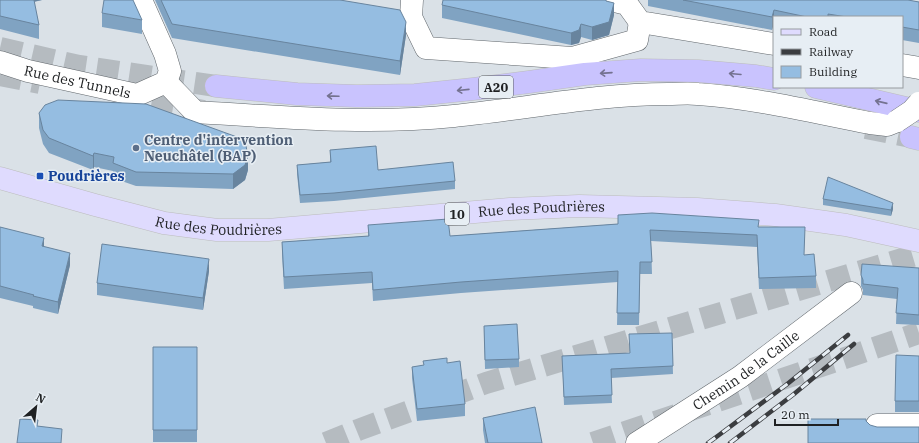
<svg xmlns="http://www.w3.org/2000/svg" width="919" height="443" font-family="'IBM Plex Serif',serif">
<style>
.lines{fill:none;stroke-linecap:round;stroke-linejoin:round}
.highway-tunnel{stroke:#b5bbc0;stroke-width:22;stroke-dasharray:22 11;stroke-linecap:butt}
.minor-casing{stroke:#61676c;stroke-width:23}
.major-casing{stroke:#bcbcbd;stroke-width:23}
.highway-casing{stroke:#bcbcbd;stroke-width:23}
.minor{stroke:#fff;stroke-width:22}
.major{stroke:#dfdbfe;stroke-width:22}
.highway{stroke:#c9c3fe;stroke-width:22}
.rail-casing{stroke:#3b3d40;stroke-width:4.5}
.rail{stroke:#e7eef4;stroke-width:3;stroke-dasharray:9;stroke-linecap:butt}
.minor-bridge-casing{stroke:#61676c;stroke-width:23;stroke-linecap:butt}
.minor-bridge{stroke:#fff;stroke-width:22}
.wall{fill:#80a3c2}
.shaded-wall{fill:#68849e}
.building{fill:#95bde1;stroke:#68849e}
.oneway{stroke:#747290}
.service-dot{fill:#5c6f8a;stroke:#e7eef4;stroke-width:1.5}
.transit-dot{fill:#1a4fb4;stroke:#e7eef4;stroke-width:1.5}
.labels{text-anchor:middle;stroke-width:3;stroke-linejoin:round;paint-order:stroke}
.shield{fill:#e7eef4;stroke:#5b5e62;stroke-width:1}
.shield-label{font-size:13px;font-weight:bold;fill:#1f2123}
.street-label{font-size:14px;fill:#1f2123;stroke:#e7eef4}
.service-label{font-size:14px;font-weight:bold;fill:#4e5e75;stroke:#e7eef4;text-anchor:start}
.transit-label{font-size:14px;font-weight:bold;fill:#164399;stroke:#e7eef4;text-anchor:start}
</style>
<rect width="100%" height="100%" fill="#dae1e7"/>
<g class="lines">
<path class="highway-tunnel" d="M0 48 79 66 216 86
M0 75 40 83
M119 97 204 111
M866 128 911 137
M326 443 358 430 486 383 919 254
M593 443 919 333"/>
<g class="minor-casing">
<g id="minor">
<path d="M412 0 411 17 426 48 572 58 637 40 640 22"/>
<path d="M611 0 627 4 640 22 774 44"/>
<path id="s1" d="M0 62 28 71 137 95 166 82 170 71 165 54 141 0"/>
<path d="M902 65 919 68"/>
<path d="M166 82 195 112C281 117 368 125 454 116 525 109 596 94 668 94 678 94 688 93 698 94 756 98 813 112 870 123L887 125 897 121"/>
<path d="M877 425H919"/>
<path id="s2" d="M637 443 740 377 851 293"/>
</g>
</g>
<g class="major-casing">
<g id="major">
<path id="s3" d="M0 178 95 205 164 223 217 230H268L510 209 579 206 697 209 775 215 846 225 919 241"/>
</g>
</g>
<g class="highway-casing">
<path id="highway" d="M216 86 297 94 357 96 415 95 473 89 529 82 585 74 641 70 698 71 756 76 774 79
M816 87 919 111
M911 137 919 139"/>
</g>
<use href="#minor" class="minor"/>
<use href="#major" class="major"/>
<use href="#highway" class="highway"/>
<g class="rail-casing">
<path id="rail" d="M708 443 719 435 786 385 848 335
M730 443 794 394 854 344"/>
</g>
<use href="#rail" class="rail"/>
<g class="minor-bridge-casing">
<path id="minor-bridge" d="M897 121 912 111 919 103"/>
</g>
<use href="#minor-bridge" class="minor-bridge"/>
</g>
<path class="wall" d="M0 0H42L34 2 39 25V39L0 29Z
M155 0H340L406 35 400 75 172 38Z
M648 0H908L919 2V43L902 40V17H774V23L772 30 648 6Z
M606 1 614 15 609 35 592 40 581 37 579 43 571 45 442 18V5Z
M102 13 142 20V34L102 27Z
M39 113 248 170 245 180 233 189 136 186 113 178V171L94 167 93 170 49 153 43 144 39 128Z
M330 150 378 170 455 181V189L334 201 300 203 297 174V165L330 162Z
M823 199 893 209 891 216 823 205Z
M618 224 759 227 804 255 816 276V288L759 289 757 247 651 241 652 274H640L639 325H617L618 282 461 293 373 301 372 283 284 289 282 254V242L368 236V225L450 236Z
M0 227 44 247 70 265 58 314 33 308V306L0 298Z
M919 268V325L896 324 897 299 863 295V290L861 286V275Z
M209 271 203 310 97 295V283Z
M484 326 519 359V367L485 369Z
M672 333 673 374 611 378 612 403 564 405 562 356 630 353Z
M153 347H197V442H153Z
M919 356V412H895V401Z
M447 363 465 404V416L417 421 412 378V367Z
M483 418 542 443H485L483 430Z"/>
<path class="shaded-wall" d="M32 0H42L32 2Z
M614 3V15L609 35 592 40V27Z
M774 10V23L772 30V17Z
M406 22V35L400 75V61Z
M581 24V37L579 43 571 45V33Z
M94 153V167L93 170V156Z
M248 156V170L245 180 233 189V174Z
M893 203V209L891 216V210Z
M44 238V250L42 246Z
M70 253V265L58 314V302Z
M209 259V271L203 310V298Z"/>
<path class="building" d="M0 0H34L39 25 0 16Z
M104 0H133L142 20 102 13Z
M161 0H340L400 10 406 22 400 61 172 24Z
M443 0H606V1L614 3 609 22 592 27 581 24 579 30 571 33 442 5Z
M683 0H908L919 2V30L902 27V17H847L828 14V17H807L774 10 772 17Z
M58 100 146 104 237 137 246 146 248 156 245 165 233 174 136 172 113 163 114 157 94 153 93 156 49 138 43 130 39 113 45 105Z
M376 146 378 170 453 162 455 181 334 193 300 195 297 165 331 162 330 150Z
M828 177 893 203 891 210 823 199Z
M652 213 759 220 758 227H805L804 255 814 254 816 276 759 278 757 235 650 230 652 262H640L639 313H617L618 271 461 282 373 290 372 272 284 277 282 242 369 236 368 225 448 219 450 236 618 224V215Z
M0 227 44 238 42 246 70 253 58 302 33 296 34 295 0 286Z
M102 244 209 259 203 298 97 283Z
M862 264 919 268V315L896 313 898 288 863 284V280L861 275Z
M517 324 519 359 485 360 484 326Z
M672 333 673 366 611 369 612 395 564 397 562 356 630 353 629 334Z
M153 347H197V430H153Z
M896 355 919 356V401H895Z
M447 358V363L460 361 465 404 417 409 412 367 424 365 423 361Z
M535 407 542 443H488L483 418Z
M20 419 38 420 37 426 62 429 61 443H17Z
M808 419H866V421L870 425 877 427H919V443H808Z"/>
<defs><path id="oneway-shaft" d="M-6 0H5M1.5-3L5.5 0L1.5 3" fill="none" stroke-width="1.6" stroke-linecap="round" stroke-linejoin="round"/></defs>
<g class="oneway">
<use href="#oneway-shaft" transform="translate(606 73) rotate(176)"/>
<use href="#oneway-shaft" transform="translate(735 74) rotate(-175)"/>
<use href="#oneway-shaft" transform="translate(463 90) rotate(174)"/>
<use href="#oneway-shaft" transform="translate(333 96) rotate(-178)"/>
<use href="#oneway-shaft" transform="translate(881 102) rotate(-167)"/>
</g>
<circle class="service-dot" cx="136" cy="148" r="4"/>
<rect class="transit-dot" x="36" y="172" width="8" height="8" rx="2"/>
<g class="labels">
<g class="shield">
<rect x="479" y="76" width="34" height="22" rx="3"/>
<rect x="445" y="203" width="24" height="22" rx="3"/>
</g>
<g class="shield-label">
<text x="496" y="92">A20</text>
<text x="457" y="219">10</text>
</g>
<g class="street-label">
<text dy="5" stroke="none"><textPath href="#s1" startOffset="80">Rue des Tunnels</textPath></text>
<text dy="5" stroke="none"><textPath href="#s3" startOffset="549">Rue des Poudrières</textPath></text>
<text dy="5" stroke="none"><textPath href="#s3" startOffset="225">Rue des Poudrières</textPath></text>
<text dy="5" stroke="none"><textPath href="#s2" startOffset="131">Chemin de la Caille</textPath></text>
</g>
<g class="service-label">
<text x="144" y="145">Centre d'intervention<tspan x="144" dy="16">Neuchâtel (BAP)</tspan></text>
</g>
<g class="transit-label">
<text x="48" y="181">Poudrières</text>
</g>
</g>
<rect x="773" y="16" width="130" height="72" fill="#e7eef4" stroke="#979ca0"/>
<rect x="781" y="29" width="20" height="6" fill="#dfdbfe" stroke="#979ca0"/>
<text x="809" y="36" font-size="12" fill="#1f2123">Road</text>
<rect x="781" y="49" width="20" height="6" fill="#3b3d40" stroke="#979ca0"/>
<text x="809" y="56" font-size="12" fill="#1f2123">Railway</text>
<rect x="781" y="66" width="20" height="12" fill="#95bde1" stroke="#979ca0"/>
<text x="809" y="76" font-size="12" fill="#1f2123">Building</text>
<g transform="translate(36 407) rotate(28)" stroke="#e7eef4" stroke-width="3" paint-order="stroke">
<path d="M0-3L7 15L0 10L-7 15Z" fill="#1f2123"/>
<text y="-6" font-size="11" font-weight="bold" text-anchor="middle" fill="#1f2123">N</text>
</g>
<path d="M775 419v6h63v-6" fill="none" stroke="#1f2123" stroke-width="2"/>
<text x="781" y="419" font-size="12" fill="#1f2123" stroke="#e7eef4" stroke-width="3" paint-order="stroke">20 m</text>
</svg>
